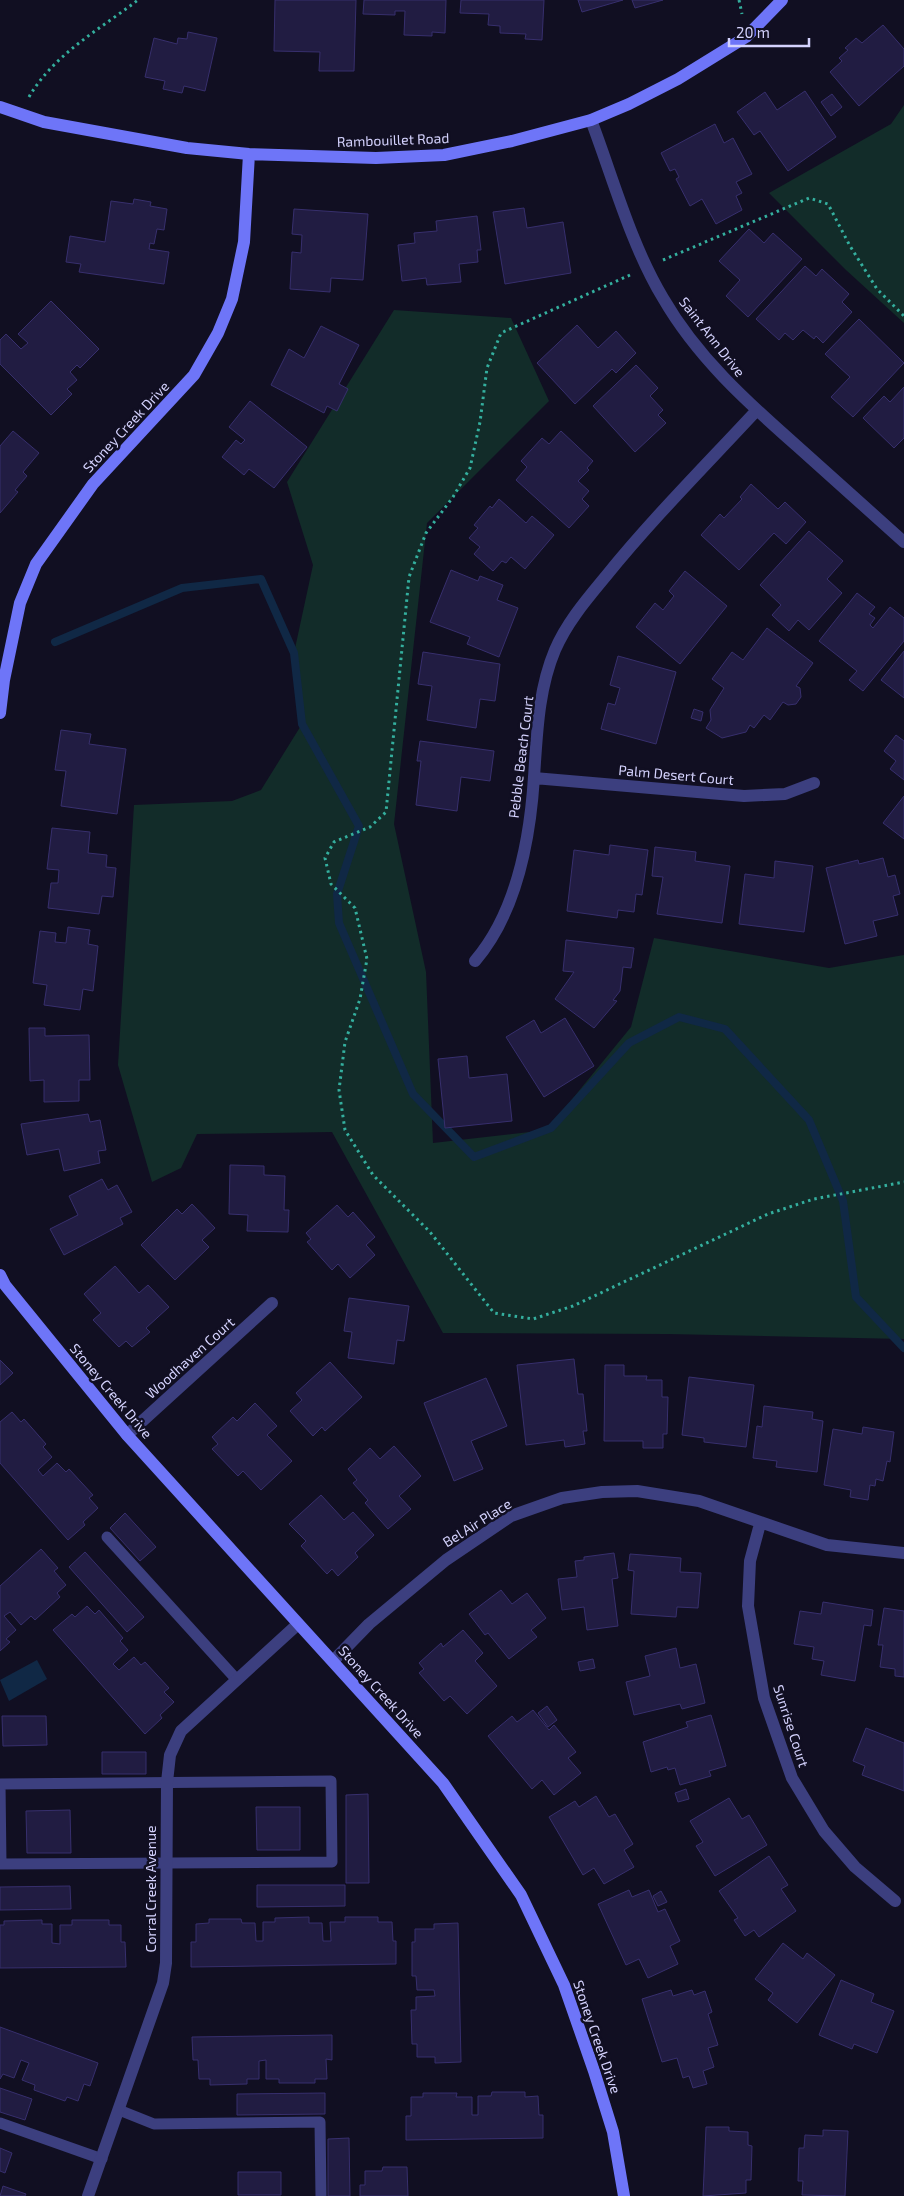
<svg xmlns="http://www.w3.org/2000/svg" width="904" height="2196" font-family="'Exo 2',sans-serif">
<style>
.green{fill:#122c29}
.water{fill:#102845}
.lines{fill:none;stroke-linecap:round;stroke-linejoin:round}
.stream{stroke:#102845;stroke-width:8}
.building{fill:#211c42;stroke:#372f6d}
.path{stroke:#34af9e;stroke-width:3;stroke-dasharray:2.5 4;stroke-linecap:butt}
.lane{stroke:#3c3f7f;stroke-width:11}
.street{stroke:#3c3f7f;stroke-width:12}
.secondary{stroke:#6e75f8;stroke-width:12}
.labels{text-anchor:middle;stroke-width:5;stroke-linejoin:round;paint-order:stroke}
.street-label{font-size:14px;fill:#d4d2fd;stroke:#110f22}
</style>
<rect width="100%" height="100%" fill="#110f22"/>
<path class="green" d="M904 105V323L846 270 769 193 891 124Z
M394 310 511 318 549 401 427 523 394 824 426 972 433 1143 547 1130 631 1027 654 938 829 968 904 955V1339L668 1334 443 1333 332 1132 197 1134 181 1168 152 1182 118 1065 134 805 232 801 261 790 302 724 294 653 313 565 287 482Z"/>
<path class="water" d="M37 1660 47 1679 9 1701 0 1680Z"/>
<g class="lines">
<path class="stream" d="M55 642 182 588 261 579 294 653 302 724 359 826 337 894 339 923 413 1094 474 1157 551 1128 629 1043 679 1017 725 1029 809 1120 843 1201 856 1297 904 1348"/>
</g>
<path class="building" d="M275 0H356L354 71H319L320 52 274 51Z
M364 0H446L445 33 432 32V36L404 35 405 11H395V15L363 14Z
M461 0H544L542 40 525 39 526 34 500 33V26L488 25 489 14 460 13Z
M578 0H623L582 12Z
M632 0H663L635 8Z
M883 25 904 49V66L859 106 830 72 842 61 839 58 848 50 845 48 856 38 862 43Z
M188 32 217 38 205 91 184 86 182 93 163 89 165 81 145 77 154 38 177 44 178 38 187 39Z
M805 91 836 137 788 171 760 131 754 135 737 112 765 92 777 110Z
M832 94 842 107 831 116 821 102Z
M715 124 724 143 733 138 752 174 736 182 742 193 736 196 742 210 716 224 702 199 690 206 676 179 679 177 675 169 670 171 661 153Z
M134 199 151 202 150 206 167 209 164 230 157 229 154 244 150 243 149 249 169 252 164 284 79 272 81 264 66 262 70 236 105 242 111 201 133 204Z
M524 208 527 228 563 222 571 273 505 284 493 212Z
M294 209 368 214 363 280 331 278 330 292 290 289 292 252 301 253 302 235 292 234Z
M477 216 481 250H477L478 262 459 264 461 282 427 285 426 278 402 281 398 245 415 243 414 233 437 231 436 221Z
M749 229 764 243 773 233 802 259 748 317 726 296 740 280 719 261Z
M805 266 816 276 822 269 849 294 842 302 852 312 823 343 816 336 814 339 803 330 793 340 785 333 779 340 756 319Z
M51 301 99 349 80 368 77 365 70 372 77 380 67 389 72 394 51 415 0 364V340L6 334 21 349 28 343 18 334Z
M859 319 904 363 853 417 831 397 850 377 825 354Z
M577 325 598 348 616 331 636 353 616 373 612 369 575 404 537 363Z
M321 326 359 345 339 384 348 389 337 411 327 406 324 413 271 385 289 349 304 358Z
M636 365 658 388 650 396 663 410 658 415 666 423 635 452 593 406Z
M904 387V438L894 448 863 418 884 396 890 402Z
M250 401 307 447 274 488 249 469 244 475 222 457 236 440 241 444 245 440 229 427Z
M13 431 39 453 23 472 27 476 15 490 18 492 0 513V446Z
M561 431 593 461 587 468 589 470 578 481 589 491 582 499 589 506 569 528 516 480 527 467 521 461 542 438 549 444Z
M751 484 778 509 785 502 806 522 786 544 774 533 739 570 701 535 720 514 724 518 742 499 740 497Z
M499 499 526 523 532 516 554 535 525 569 511 557 506 563 502 561 493 571 474 554 480 547 469 538 478 528 474 525 490 506 492 508Z
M809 531 843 561 827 579 842 593 809 630 798 620 789 631 772 615 781 605 760 585Z
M451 570 478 581 480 576 503 585 497 600 518 608 499 657 467 644 470 637 430 622Z
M685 571 727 606 680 664 636 627 655 603 663 610 674 596 669 591Z
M857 593 875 607 869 614 875 618 870 625 873 628 890 607 904 618V641L863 691 849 680 857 671 819 641Z
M767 628 813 663 796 686 800 688 801 697 796 704 788 705 783 702 770 720 764 715 754 728 750 725 746 732 722 738 706 728 711 720 710 710 724 688 712 679 732 652 743 660Z
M904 651V698L881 680Z
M423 652 500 664 495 701 480 699 476 728 427 720 432 686 418 684Z
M618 656 676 672 656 744 601 729 608 703 615 705 620 688 610 685Z
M694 709 703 712 701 721 691 718Z
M61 730 91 734 89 744 126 749 117 814 61 806 66 771 55 770Z
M896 735 904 741V780L890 769 896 761 884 751Z
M420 741 494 751 490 781 461 777 457 811 416 805 421 761H417Z
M904 796V839L883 823Z
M52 828 90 832 88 853 107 855 106 867 116 868 113 897 102 896 99 914 48 908 51 883H58L59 870 47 869Z
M610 845 648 850 642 895 636 894 634 912 618 910 617 918 567 911 574 850 609 855Z
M655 847 696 852 695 861 730 866 722 923 657 914 663 877 652 876Z
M883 858 888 877 895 875 900 894 893 896 898 915 873 921 877 936 845 944 826 868 858 860 859 864Z
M775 861 813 866 804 932 739 924 745 874 774 878Z
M68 927 90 930 88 944 98 946 93 991 83 989 80 1010 44 1005 47 985 33 983 40 931 56 933 55 942 66 943Z
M566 940 634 948 631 968 623 967 620 991 613 1000 617 1001 594 1028 555 999 574 972 563 971Z
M565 1018 594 1066 544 1097 506 1037 534 1020 541 1033Z
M29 1028H45V1036L89 1035 90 1080H79V1101L44 1102V1080L30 1081Z
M467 1056 469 1078 507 1074 512 1121 445 1128 438 1059Z
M88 1114 90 1122 100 1120 106 1150 98 1151 100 1163 64 1171 59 1149 27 1155 21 1124Z
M230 1165 264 1166V1175L285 1176 284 1210H289L288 1232 247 1231 248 1215 229 1214Z
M102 1179 108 1190 117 1185 132 1212 120 1218 123 1224 64 1255 50 1229 78 1215 69 1196Z
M192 1204 215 1228 202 1240 209 1247 175 1280 141 1245 177 1209 182 1214Z
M337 1205 348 1217 353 1212 375 1237 366 1245 375 1255 350 1278 338 1264 332 1270 307 1242 311 1239 306 1233Z
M115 1266 139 1293 148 1285 169 1307 146 1328 150 1332 132 1347 126 1341 119 1347 93 1320 101 1313 84 1294Z
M349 1298 409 1306 404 1341 397 1340 394 1364 348 1358 352 1332 344 1331Z
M574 1359 578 1394H583L587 1431H583L585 1444 565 1447 564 1440 526 1445 517 1365Z
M0 1360 13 1373 0 1385Z
M330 1362 362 1397 325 1431 322 1427 313 1436 290 1411 302 1400 296 1393Z
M605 1365H624V1376H647L646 1380H662V1397H668L667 1434H663V1448H643V1441H604Z
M689 1377 754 1385 746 1447 704 1442V1438L682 1435Z
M486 1378 507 1426 471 1441 483 1469 454 1481 424 1403Z
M255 1403 277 1426 267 1435 292 1461 261 1490 243 1471 238 1476 212 1449 218 1444 212 1437 233 1417 237 1421Z
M764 1406 813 1412 812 1419 823 1421 817 1472 776 1467 777 1461 753 1458 757 1426 762 1427Z
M12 1412 21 1422 24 1419 46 1444 43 1447 52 1457 38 1470 43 1476 57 1463 66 1472 69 1469 93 1495 89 1498 98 1508 83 1522 85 1525 68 1540 0 1463V1422Z
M863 1427 894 1432 890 1462 887 1461 883 1481 876 1479 875 1486 870 1485 868 1500 850 1497 851 1490 824 1485 833 1429 862 1434Z
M394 1446 421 1476 399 1496 411 1509 388 1529 365 1503 368 1500 353 1483 357 1480 348 1469 370 1448 380 1459Z
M321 1495 344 1520 353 1512 374 1535 355 1553 358 1557 338 1576 332 1569 327 1574 301 1546 306 1541 289 1524Z
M125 1513 156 1547 140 1561 110 1528Z
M41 1549 58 1568 54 1571 66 1585 57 1593 60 1597 35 1620 31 1616 21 1625 10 1612 4 1616 16 1630 6 1639 10 1642 0 1651V1586Z
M85 1552 144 1617 127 1632 69 1567Z
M614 1553 618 1578 612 1579 618 1626 587 1630 584 1607 562 1610 558 1579 577 1577 575 1561 584 1560V1557Z
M630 1554 681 1558 680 1572 701 1573 698 1608 677 1607 676 1617 631 1614 634 1571 628 1570Z
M501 1590 512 1604 527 1593 546 1618 531 1630 537 1637 509 1659 488 1633 485 1635 469 1614Z
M823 1602 873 1610 871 1626 864 1625 855 1681 821 1675 824 1661 812 1659 814 1647 794 1644 800 1611 821 1614Z
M87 1606 95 1614 99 1610 123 1638 120 1641 128 1650 113 1664 119 1670 134 1657 141 1665 145 1662 169 1688 164 1692 174 1702 160 1715 162 1718 145 1734 53 1630 72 1614 75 1617Z
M884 1608 904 1611V1677L895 1676V1669L880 1667 883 1645H878Z
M463 1630 483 1653 475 1661 497 1686 467 1714 450 1696 444 1701 419 1673 424 1669 419 1663 441 1643 443 1647Z
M676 1648 680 1668 696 1664 705 1703 682 1709 680 1704 634 1715 626 1682 650 1676 645 1656Z
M593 1659 595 1668 580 1671 578 1662Z
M547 1706 557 1720 548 1727 538 1713Z
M533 1710 549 1730 554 1725 576 1752 568 1758 581 1773 554 1795 542 1780 532 1789 488 1736 512 1716 517 1722Z
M711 1715 726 1766 709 1771 711 1776 680 1785 675 1768 668 1770 667 1767 651 1772 643 1742 688 1727 686 1722Z
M2 1716H46L47 1745 3 1746Z
M866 1728 904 1743V1791L862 1775 865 1766 853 1761Z
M102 1752H146V1774H102Z
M686 1789 689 1799 678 1802 675 1793Z
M368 1794 369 1883H346V1795Z
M596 1796 609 1817 615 1814 633 1844 624 1850 634 1867 604 1884 594 1868 583 1875 549 1817 575 1801 579 1807Z
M729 1798 742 1819 749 1815 767 1845 715 1876 696 1846 703 1842 690 1821Z
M256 1807H300V1850H257Z
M70 1810 71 1853H27L26 1811Z
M769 1856 788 1885 781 1889 796 1911 759 1937 754 1930 745 1936 734 1920 738 1918 719 1891Z
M257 1885H345V1906L257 1907Z
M70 1886 71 1909 0 1910V1887Z
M629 1890 632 1897 649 1890 658 1912 665 1909 680 1941 670 1946 678 1964 648 1978 639 1959 626 1965 598 1904Z
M661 1891 667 1902 658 1906 653 1896Z
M309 1917V1923H322L323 1941H331L330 1922H345V1917H378V1922H392L393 1941H396V1964L191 1967V1942H196V1924L209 1923V1919H241L242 1923H255L256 1941H263V1922H275V1918Z
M42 1920V1924H52V1943L60 1944V1925H72V1920H109V1925H121V1942H125L126 1967 0 1968V1925H4V1921Z
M458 1923 461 2062 435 2063V2057H417V2044H412L411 2010H416V1997L435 1996 434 1990H417L416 1976H412V1942H415V1929H434V1924Z
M783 1943 803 1959 807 1953 835 1975 797 2023 768 2000 773 1993 755 1979Z
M841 1980 874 1994 871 2002 894 2011 877 2053 854 2044 852 2049 819 2035Z
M671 1990 673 1996 692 1990 694 1995 705 1991 712 2012 708 2014 718 2045 708 2048 714 2067 703 2071 707 2084 693 2088 689 2076 683 2078 677 2058 662 2062 642 1999Z
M0 2027 98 2063 90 2086 84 2084 78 2101 67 2097 65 2101 34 2090 35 2085 22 2080 29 2063 21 2060 14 2078 3 2074 0 2079Z
M332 2035V2060L326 2059 327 2079H315V2083H279V2079H266V2060L259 2061V2079H247V2084L210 2085V2079H199L198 2060H193L192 2037Z
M0 2088 32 2099 25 2120 0 2112Z
M492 2092H525V2097L538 2096 539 2115H543V2138L406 2140V2116H411V2097H423V2093H457L456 2097H472V2115H478V2096H491Z
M325 2093V2114L237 2115V2094Z
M706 2127H729V2131L748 2132V2145L752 2146 751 2180H746V2193L703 2196Z
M823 2130 848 2131 845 2196 802 2195 803 2181H798L799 2148H804L805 2135 823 2136Z
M349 2138 350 2196H328V2139Z
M0 2148 12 2153 5 2173 0 2171Z
M383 2167H407L408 2196H360V2185H365V2171H382Z
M238 2172H281V2195H238Z
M3 2186 26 2194 25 2196H0Z"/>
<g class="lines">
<path class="path" d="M739 0 742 14
M29 97C53 55 100 29 138 0
M663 260 809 198 828 204 850 246 877 289 904 316
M630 275 501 333 487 368 480 422 470 468 453 497 426 533 409 577 386 812 370 827 334 842 325 858 331 884 355 908 367 959 360 999 345 1042 339 1090 345 1130 373 1175 430 1232 494 1313 533 1319 573 1306 768 1214 814 1199 904 1182"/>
<path class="lane" d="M107 1537 237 1680
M331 1781 332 1862 1 1864 0 1784Z
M119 2110 154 2124 320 2122 321 2196
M0 2123 102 2159"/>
<path class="street" d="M591 120C613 178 631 245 663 298 697 357 747 402 797 446 833 478 868 510 904 542
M534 778 744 796 785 794 814 783
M475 961C517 912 530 840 534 777 537 735 538 690 555 650 567 622 587 599 606 576 653 518 706 465 757 410
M127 1435 272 1303
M760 1524 750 1561 748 1606 764 1698 792 1778 824 1831 855 1867 895 1901
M333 1661 369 1624 446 1560 511 1516 562 1498 602 1492 637 1491 699 1501 827 1545 904 1553
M88 2196 163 1983 166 1963 167 1782 170 1755 181 1731 298 1624"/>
<path class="secondary" d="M0 107 44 122 187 148 249 154 376 158 444 155 512 141 591 120 629 104 678 79 746 37 782 0
M0 713 4 680 20 603 36 564 93 484 194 375 218 333 232 299 244 242 249 154
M0 1275 5 1285 127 1435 443 1783 521 1895 564 1985 594 2071 613 2132 624 2196"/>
</g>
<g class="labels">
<g class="street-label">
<text transform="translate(393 140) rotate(-2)" y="5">Rambouillet Road</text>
<text transform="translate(712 337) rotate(52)" y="5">Saint Ann Drive</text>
<text transform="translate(126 427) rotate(-47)" y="5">Stoney Creek Drive</text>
<text transform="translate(521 757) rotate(-83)" y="5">Pebble Beach Court</text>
<text transform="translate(676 775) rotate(5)" y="5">Palm Desert Court</text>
<text transform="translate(190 1358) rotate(-42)" y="5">Woodhaven Court</text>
<text transform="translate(111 1391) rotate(50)" y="5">Stoney Creek Drive</text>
<text transform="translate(477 1523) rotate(-32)" y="5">Bel Air Place</text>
<text transform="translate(381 1692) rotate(48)" y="5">Stoney Creek Drive</text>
<text transform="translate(791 1726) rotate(72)" y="5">Sunrise Court</text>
<text transform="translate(151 1889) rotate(-90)" y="5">Corral Creek Avenue</text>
<text transform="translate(597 2037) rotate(71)" y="5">Stoney Creek Drive</text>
</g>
</g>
<path d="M729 38v8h80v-8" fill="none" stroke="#d4d2fd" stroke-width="2.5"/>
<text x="736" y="38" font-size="15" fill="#d4d2fd" stroke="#110f22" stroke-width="4" paint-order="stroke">20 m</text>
</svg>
